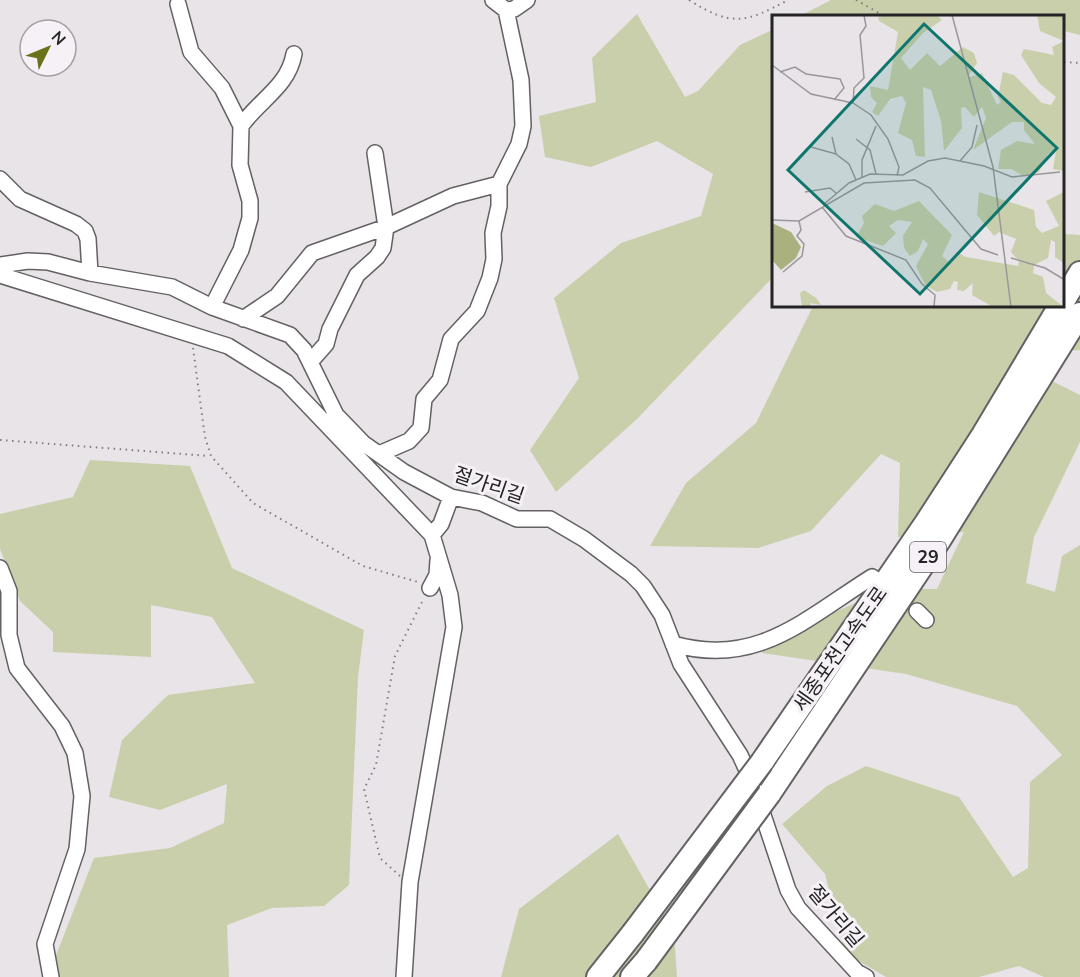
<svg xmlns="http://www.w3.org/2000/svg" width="1080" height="977" font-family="'Nunito Sans','Noto Sans KR',sans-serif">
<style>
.green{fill:#cacfab}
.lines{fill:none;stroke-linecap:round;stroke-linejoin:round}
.minor-casing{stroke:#646164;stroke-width:18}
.highway-casing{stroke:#646164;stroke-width:26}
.path{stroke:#7f7c7f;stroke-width:2;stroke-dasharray:1.5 4.5;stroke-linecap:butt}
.minor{stroke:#fff;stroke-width:15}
.highway{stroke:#fff;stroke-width:22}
.highway-bridge-casing{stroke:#646164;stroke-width:26;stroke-linecap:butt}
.highway-bridge{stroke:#fff;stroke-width:22}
.labels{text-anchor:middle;stroke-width:6;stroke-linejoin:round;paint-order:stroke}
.shield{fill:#f5f1f6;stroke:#636164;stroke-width:1.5}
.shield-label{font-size:18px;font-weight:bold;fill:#252325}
.street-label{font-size:20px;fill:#252325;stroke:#f5f1f6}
.inset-road{fill:none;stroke:#9a979a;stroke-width:1.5}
.view{fill:#0f766e;fill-opacity:0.15;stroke:#0f766e;stroke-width:3}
.inset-edge{fill:none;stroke:#252325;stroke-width:3}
</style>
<rect width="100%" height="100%" fill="#e8e4e8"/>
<path class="green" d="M831 0H1080V35L1064 31V16H800Z
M637 14 685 97 698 91 740 45 774 29V276L637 419 556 492 530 450 579 378 554 298 621 243 701 216 713 174 657 141 591 167 545 157 539 116 596 102 592 58Z
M1064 234 1080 235V350L1058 351 1020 365 1080 395V442L1034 537 1026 583 1055 592 1062 556 1080 545V977H1044L1019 966 979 977H886L845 953 825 874 782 824 827 786 866 766 959 797 1013 877 1028 868 1030 782 1062 755 1017 706 906 674 762 653 767 640 890 589H937L964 532 898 537 900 463 881 454 811 531 758 548 650 546 686 483 756 423 813 306H1064Z
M90 460 190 466 232 568 364 630 358 677 349 885 324 906 272 908 227 925 229 977H56L53 963 94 858 170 848 224 823 227 784 160 810 109 797 122 740 168 695 255 683 212 617 151 605V657L53 652V632L20 601 0 549V514L73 497Z
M618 834 674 932 677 977H501L519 909Z"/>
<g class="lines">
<g class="minor-casing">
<path id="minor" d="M493 0 506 10 514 9 527 0
M178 4 191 52 222 88 241 126
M0 179 20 199 76 224 85 231 88 239 90 273
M0 265 28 261 48 262 90 273 172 287 212 307 290 335 304 350 336 415 363 443 404 472 451 497 482 503 517 519H550L584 539 631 574 643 586 662 615 681 664 740 755 751 779 788 890 798 908 857 972 866 977
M0 275 228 346 286 382 432 535 450 595 454 627 410 882 404 977
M212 307 241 250 250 218V201L240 165 241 126C259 100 288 87 294 54
M243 319 277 296 312 253 386 227 453 196 499 184
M311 361 326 344 330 329 357 275 377 257 383 248 386 227 375 153
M379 454 409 441 421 428 424 399 440 380 451 339 477 311 490 278 494 259 493 233 499 206V184L519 144 523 126 521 80 506 10
M432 535 441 524 451 497
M0 568 9 591V635L17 668 62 726 75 753 82 796 77 849 45 944 51 977
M430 588 437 575 438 560
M917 611 926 620
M673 644C757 668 805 619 872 577L875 579"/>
</g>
<g class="highway-casing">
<path id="highway" d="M1064 300 1080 273
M762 762 926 523 983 435 1060 306
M769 794 940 539 1080 314
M598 977 633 933
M632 977 646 961"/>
</g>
<path class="path" d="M689 0C732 27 745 23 788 0
M856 0 884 16
M1064 62 1080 63
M193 348 205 437 211 456 253 503 363 566 418 582
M0 440 209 456
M400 876 380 858 364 789 376 765 395 656 424 598"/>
<use href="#minor" class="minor"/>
<use href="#highway" class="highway"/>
<g class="highway-bridge-casing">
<path id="highway-bridge" d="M633 933 762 762
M646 961 769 794"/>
</g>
<use href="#highway-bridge" class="highway-bridge"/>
</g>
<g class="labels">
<rect class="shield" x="910" y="542" width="36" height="30" rx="4.5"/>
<g class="shield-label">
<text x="928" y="563">29</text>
</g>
<g class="street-label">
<text transform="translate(489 485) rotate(19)" y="7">절가리길</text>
<text transform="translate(840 649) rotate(-55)" y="7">세종포천고속도로</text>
<text transform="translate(836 916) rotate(50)" y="7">절가리길</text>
</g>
</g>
<g transform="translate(772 15)">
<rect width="292" height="292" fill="#e8e4e8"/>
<path d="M114 0H165L170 5 151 18 129 43 138 55 155 38 168 51 191 32 202 38 205 48 195 63 210 58 225 90 229 87 226 82 231 57 242 60 270 88 279 90 284 82 267 68 249 40 252 34 282 40 280 32 292 26 268 16 265 0H292V154L291 156 281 154 284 136 276 139 267 157 252 161 239 154H226L229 135 245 126 263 129 252 115V107H240L201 135 214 103 210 92 202 102 193 92 189 93 190 113 172 136 169 106 159 75 151 72 153 142 144 141 140 125 126 118 134 88 130 81 118 84 106 101 100 97 105 88 99 82 98 71 116 75 126 17 107 6 106 2ZM207 177 262 195 264 212 270 218 287 211 274 186 292 177V248L283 242V227L279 225 276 243 262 250 261 258 271 262 274 278 292 292H221L200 280 201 268 192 276 185 275 186 267 182 266 178 274 165 277 153 270 144 251 156 229 151 224 146 236 138 241 132 233 131 221 140 207 126 205 117 211 124 218 111 231 84 222 92 208 90 201 103 189 122 196 147 186 180 220 170 241 178 248 185 237 194 242 246 251 247 246 239 237 244 224 227 217 222 221 205 200ZM32 275 44 283 49 290 38 288 39 292H30L28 278Z" fill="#cacfab"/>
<path d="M0 208 19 217 29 232 24 243 9 255 1 246Z" fill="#aab17e"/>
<path class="inset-road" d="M180 0 221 152 239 292M0 50 39 79 81 88 82 73 92 63 88 20 94 11 92 0M8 57 23 52 34 59 68 64 72 73 62 85M81 88 99 100 116 124 127 152 125 161M60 122 64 139 77 149 84 165M84 124 98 135 104 159M39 132 64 139M188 146 200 132 205 110M90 163V145L104 111M33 177 58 173 64 178M51 190 77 168 98 159 131 160 156 146 173 143 212 151 240 162 288 157M50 192 74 221 134 245 150 269 163 280 162 292M0 205 27 206 92 168 143 165 158 173 209 234 226 240M239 243 273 253 293 265M11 257 30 241 32 229 25 221 29 215 27 206"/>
<path class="view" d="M152 9 285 133 148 279 16 155Z"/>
<rect width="292" height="292" class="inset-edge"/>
</g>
<g transform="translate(48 48) rotate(47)"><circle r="28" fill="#f5f1f6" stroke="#a29fa2" stroke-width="1.5"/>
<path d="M0-4.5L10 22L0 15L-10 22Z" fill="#6b7119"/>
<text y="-9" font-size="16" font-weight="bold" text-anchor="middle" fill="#252325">N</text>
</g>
</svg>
